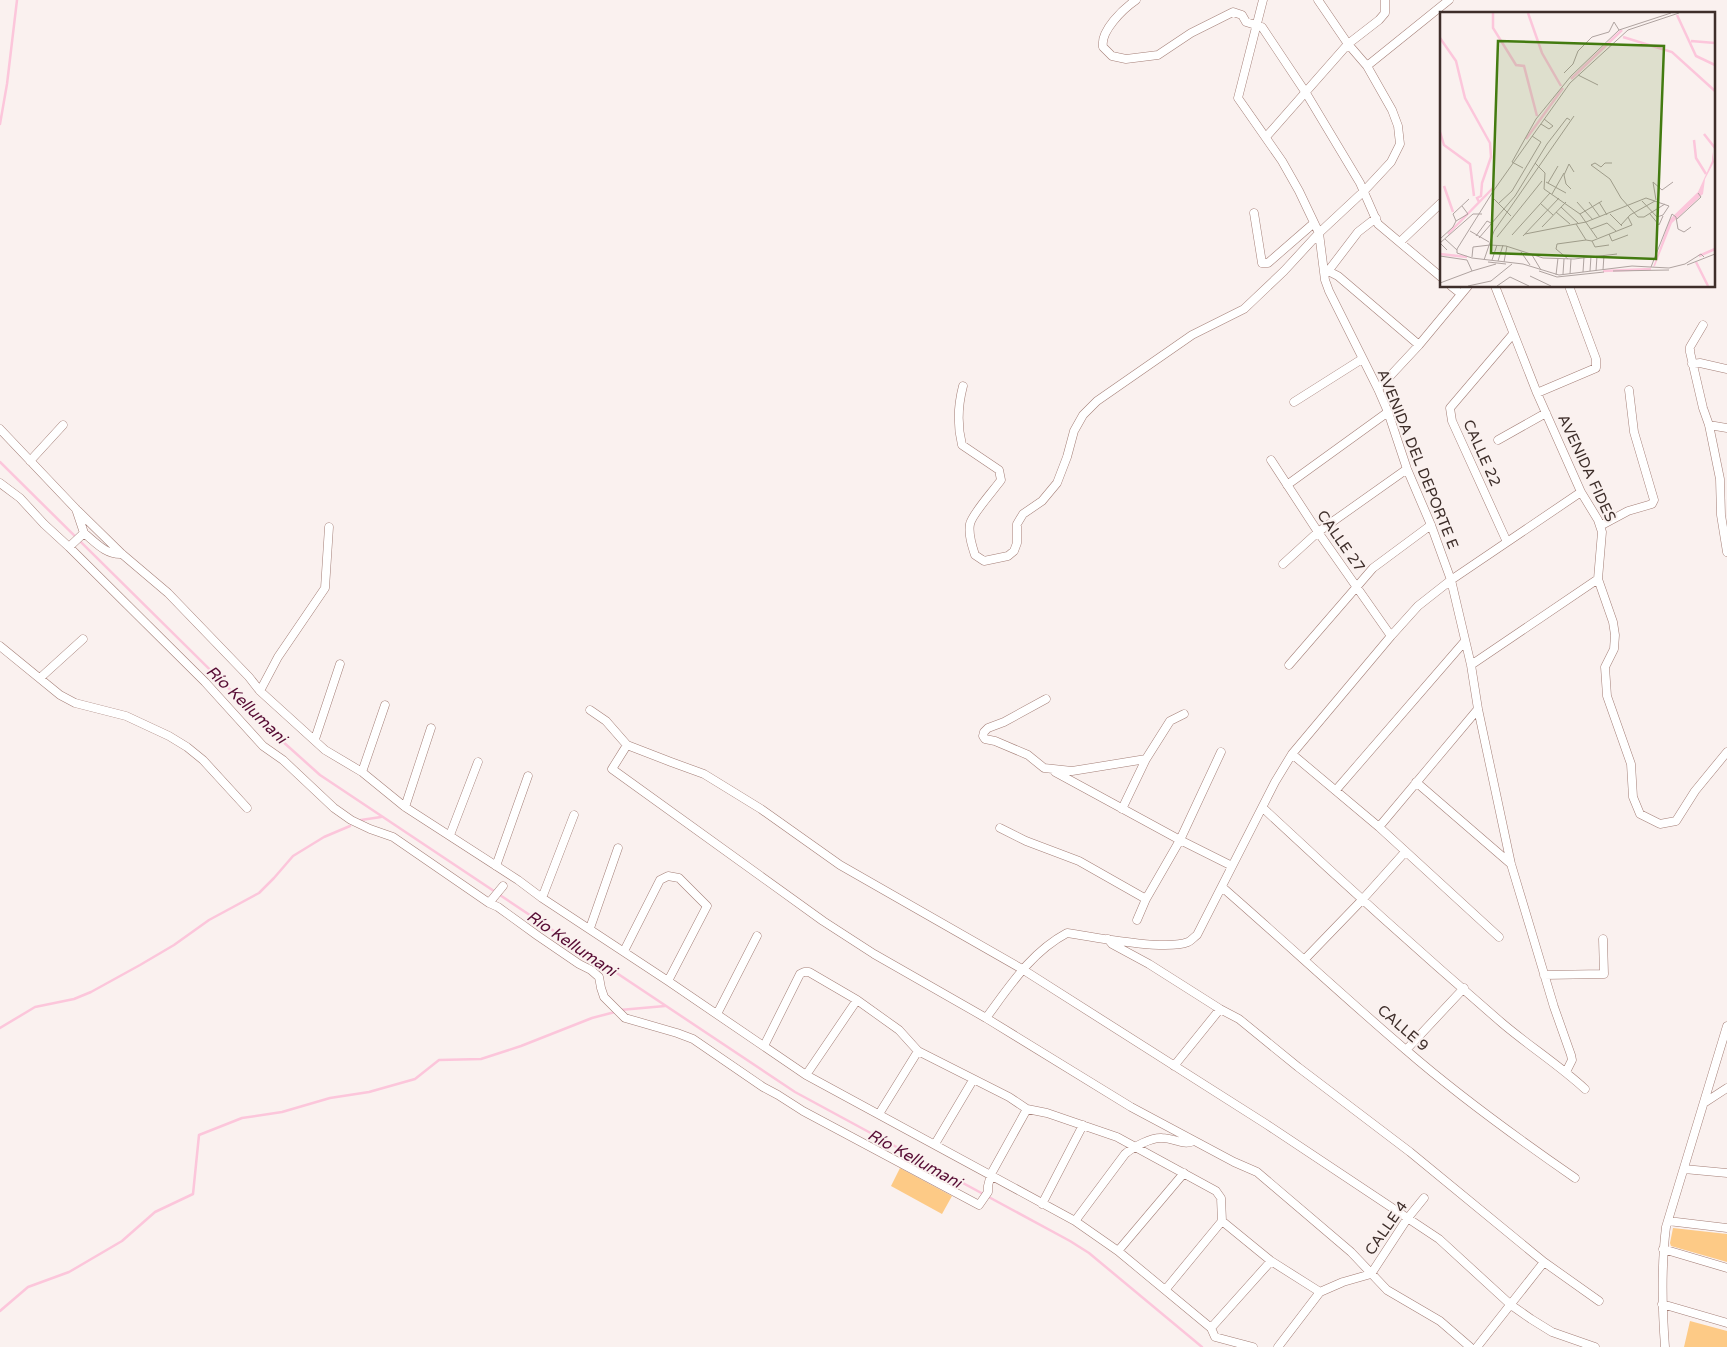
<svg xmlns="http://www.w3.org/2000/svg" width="1727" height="1347" font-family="'Varela Round',sans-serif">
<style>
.green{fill:#fdca86}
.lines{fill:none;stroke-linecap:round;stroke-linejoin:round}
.stream{stroke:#fcc6db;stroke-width:2.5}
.street-casing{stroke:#a47f77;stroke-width:9}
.street{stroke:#fff;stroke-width:8}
.labels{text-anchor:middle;stroke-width:4;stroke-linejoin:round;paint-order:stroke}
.street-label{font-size:15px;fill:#3e2e2a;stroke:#faf1ef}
.water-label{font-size:16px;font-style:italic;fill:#570c34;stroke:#faf1ef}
.inset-river{fill:none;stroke:#fcc6db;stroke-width:2.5}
.inset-road{fill:none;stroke:#afa3a0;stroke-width:1}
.view{fill:#437b10;fill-opacity:0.15;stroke:#437b10;stroke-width:2.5}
.inset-edge{fill:none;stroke:#3e2e2a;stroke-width:2.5}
</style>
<rect width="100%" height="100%" fill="#faf1ef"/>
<path class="green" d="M900 1168 952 1196 942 1214 891 1186Z
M1673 1228 1727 1234V1262L1671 1246 1670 1243Z
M1690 1321 1727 1331V1347H1684Z"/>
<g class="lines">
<path class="stream" d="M0 124 7 84 17 0
M0 462 281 740 320 775 795 1092 1070 1241 1089 1253 1202 1347
M361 820 381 817
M620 1010 665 1006
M0 1028 35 1007 74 999 91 992 140 965 174 945 209 920 259 893 274 878 293 856 324 837 350 826
M0 1311 28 1287 69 1272 122 1241 155 1212 193 1194 199 1135 242 1118 282 1112 330 1098 369 1092 415 1079 439 1060 481 1059 521 1046 592 1018 615 1012"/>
<g class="street-casing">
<path id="street" d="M1136 0C1123 9 1100 31 1103 47L1112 56 1126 59 1158 55 1191 33 1233 12 1242 15 1246 22 1262 27 1306 93 1360 183 1378 224 1441 277
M1263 0 1238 98 1282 161 1299 191 1319 233 1325 280 1329 291 1378 389 1388 412 1407 469 1431 525 1451 580 1471 665 1478 709 1511 864 1554 1007 1571 1055 1572 1060 1566 1072
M1367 66 1449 0
M1266 137 1348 44 1379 20 1385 13V0
M1254 213 1262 263H1268L1314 223
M1400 242 1441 203
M1324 269 1338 276 1419 345
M1329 270 1358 232 1376 218
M1451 286 1461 294
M1703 325 1690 347V352L1703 408 1709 425 1720 479 1721 515 1727 552
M1692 364 1700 363 1727 369
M963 386C958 405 957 425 962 445L999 470 1001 480C994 490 972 514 970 524 968 534 972 546 975 555L984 561 1008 556 1014 551 1017 543V524L1023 514 1042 501 1057 483 1067 457 1074 431 1083 415 1097 401 1192 335 1244 309 1284 271 1319 233 1364 191 1391 162 1400 144 1398 126 1392 110 1367 66 1348 44 1318 0
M1378 389 1419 345 1468 286
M1537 393 1596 368V359L1569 286
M1294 402 1362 359
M1709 425 1727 428
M0 429 76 509 122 554 168 593 249 677 260 691 325 750 362 772 405 807 518 880 542 898 668 981 806 1075 1075 1221 1118 1251 1211 1328 1215 1337 1253 1347
M1498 440 1546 413
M1271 460 1318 532 1391 636
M30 461 63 425
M0 483 20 498 44 524 69 547 205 682 263 746 283 760 334 808 351 820 370 829 393 837 489 903 498 907 538 936 579 964 591 970 599 977 601 988 604 997 625 1018 677 1033 693 1039 763 1087 778 1095 803 1111 979 1205 988 1192V1186L991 1174 1027 1109
M1287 485 1388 412
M76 509 84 533
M1600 526 1628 511 1652 504 1654 500 1634 432 1629 390
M1507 542 1452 421 1450 408 1513 334
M69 547 84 533C96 543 106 555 122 554
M1283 564 1318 532 1407 469
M1598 579 1613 622 1615 635 1614 649 1605 667 1607 696 1631 764 1633 797 1640 814 1660 824 1676 821 1695 791 1727 752
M0 646 60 695 75 703 126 716 169 736 187 747 203 760 247 808
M1289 665 1373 568 1431 525
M1471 665 1598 579 1602 532 1598 520 1581 492 1537 393 1495 286
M40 678 83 639
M260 691 278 657 325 588 329 527
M1046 699 1004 722 988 728 984 732 983 736 985 739 995 741 1028 755 1044 768 1072 771 1146 759 1170 721 1184 714
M590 710 606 721 627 745 671 762 704 774 761 809 840 865 1022 969 1266 1124 1439 1239 1511 1305 1531 1319 1552 1332 1595 1347
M315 739 340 664
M627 745 612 769 823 921 874 954 986 1018 1131 1107 1234 1162 1257 1172 1351 1252 1387 1290 1440 1321 1470 1347
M1292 754 1379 827 1499 937
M362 772 385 705
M1055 772 1180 840 1232 866
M1416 782 1511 864
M1336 790 1465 641
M405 807 431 728
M1263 808C1341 881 1421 953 1502 1023 1529 1046 1559 1065 1585 1089
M1122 809 1146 759
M1379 827 1478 709
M1000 828 1026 841 1079 861 1146 899
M450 835 478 762
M496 866 528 776
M1222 887C1284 941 1344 997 1406 1050 1459 1096 1517 1138 1575 1178
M542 898 574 815
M489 903 503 886
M1137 920 1146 899 1180 840 1221 752
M590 928 618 848
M1108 939 1112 944 1149 964 1220 1009 1239 1019 1298 1067 1410 1152 1544 1262 1599 1301
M624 951 660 880 668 876 679 878 707 906 668 981
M1305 959 1362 900 1405 852
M1544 975 1604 974 1603 939
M717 1014 757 936
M986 1018C1009 987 1031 952 1067 933 1093 937 1166 951 1188 942 1191 941 1194 937 1197 935L1275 782 1292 754 1391 636 1418 606 1451 580 1581 492
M764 1046 800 974 804 972H809L857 1000 899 1030 918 1051 1009 1097 1027 1109 1047 1113 1117 1137 1216 1191 1221 1198 1222 1221 1271 1261 1320 1292
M1406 1050 1464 988
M1174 1066 1220 1009
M806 1075 857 1000
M1704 1103 1727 1088
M879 1114 918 1051
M935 1144 973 1080
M1684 1169 1727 1173
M1042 1204 1083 1125
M1075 1221 1125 1154C1133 1147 1152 1137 1162 1138 1174 1138 1183 1146 1194 1141
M1668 1221 1727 1228
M1663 1249 1727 1268
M1118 1251 1184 1173
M1166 1289 1222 1221
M1662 1304 1727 1323
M1211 1328 1271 1261
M1278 1347 1320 1292 1343 1282 1371 1274 1407 1219 1424 1198
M1477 1347 1544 1262
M1665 1347C1662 1307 1661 1267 1666 1227L1727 1026"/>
</g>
<use href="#street" class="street"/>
</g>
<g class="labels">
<g class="street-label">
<text transform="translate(1482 453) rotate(66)" y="5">CALLE 22</text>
<text transform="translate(1418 459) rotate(68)" y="5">AVENIDA DEL DEPORTE E</text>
<text transform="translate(1587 468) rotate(65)" y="5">AVENIDA FIDES</text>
<text transform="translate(1341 541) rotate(55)" y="5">CALLE 27</text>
<text transform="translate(1403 1028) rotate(41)" y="5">CALLE 9</text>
<text transform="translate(1386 1228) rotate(-55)" y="5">CALLE 4</text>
</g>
<g class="water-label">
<text transform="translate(247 704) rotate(44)" y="6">Río Kellumani</text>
<text transform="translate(572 943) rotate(34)" y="6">Río Kellumani</text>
<text transform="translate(915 1158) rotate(29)" y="6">Río Kellumani</text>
</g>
</g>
<g transform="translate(1440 12)">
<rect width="275" height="275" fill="#faf1ef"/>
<path d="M272 140 274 150 265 167 263 182 232 211 215 254 213 255 230 207 258 180 272 149Z" fill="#fcc6db"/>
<path class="inset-river" d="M53 1V16L76 53 84 54 97 104M88 1 102 41 121 74M237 3 256 44 275 53M183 25 232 40 275 79M0 26 16 49 25 86 50 131 51 145 42 171 41 184 37 186 39 190M251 29 275 31M131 67 182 18M0 120 4 133 30 152 34 184M264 122 275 136M86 127 123 76M254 128 256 146 266 162M4 174 13 200M8 222 53 176M0 242 27 245M259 244 275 237M256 250 268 274M163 259 211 257"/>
<path class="inset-road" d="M124 61 133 52 138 39 152 25 169 20 174 10 179 18M138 63 158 73M101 112 109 117 113 114 104 107M95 151 105 161 104 177 140 202 157 226M172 151H165L161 155 155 151 151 153 170 167 181 186 198 205H204L225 192M83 156 72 150 96 107 131 64 179 18 231 1M106 170 126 181M108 171 118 154M131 177 126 172 124 163 129 152 134 160M112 182 124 161M52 185 71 204M216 188 213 170 222 178 233 170M137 190 153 208M149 190 160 205M159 190 167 203M59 191 72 179 101 130 92 124M100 191 113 203M121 195 139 212M116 200 130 212M140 202 162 189M170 202 182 214M210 202 219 213 223 204M237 207 261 185 258 181M16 209 28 202 22 194M136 212 146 228 152 229 192 213 188 205M181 213 190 203 215 189M102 215 126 190M151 217 167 211 176 219M30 219 49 230M85 222 146 210 206 186 229 194 223 203 217 205 202 189M169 222 172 229 188 223M72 223 110 181M36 224 47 209 51 211M83 224 119 186M57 225 102 169M39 226 75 184 107 132 127 106 130 108M0 227 13 215 16 209 13 202 29 187M5 227 17 238M152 229 155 235 169 233M17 237 54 178 130 71 188 18 239 1M17 237V241L32 246 83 252 119 263 192 254 229 256 245 252 261 242 264 245M7 238 0 231 33 202H42M81 240 90 253M92 243 101 258M0 244 27 248 32 259 56 252M32 245 33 235 50 233 66 234 103 246 134 247 177 242M128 247 116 237 117 232 146 228M44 248 54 219 134 104M52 248 57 233M58 249 63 233M48 250 66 252M64 250 67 234M247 253 275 242M211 255 232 202 236 205 238 217 244 220 251 215M163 258 164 243M99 259 117 265 164 260M150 259 151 244M156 259 157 244M173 259 229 258M143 260 144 245M123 262 124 247M130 262 131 247M116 263 118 246M90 264 111 274M0 271 32 259M28 274 51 269 72 252M57 274 70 265 89 274"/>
<path class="view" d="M58 29 224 34 216 247 51 241Z"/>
<rect width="275" height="275" class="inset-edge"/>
</g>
</svg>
